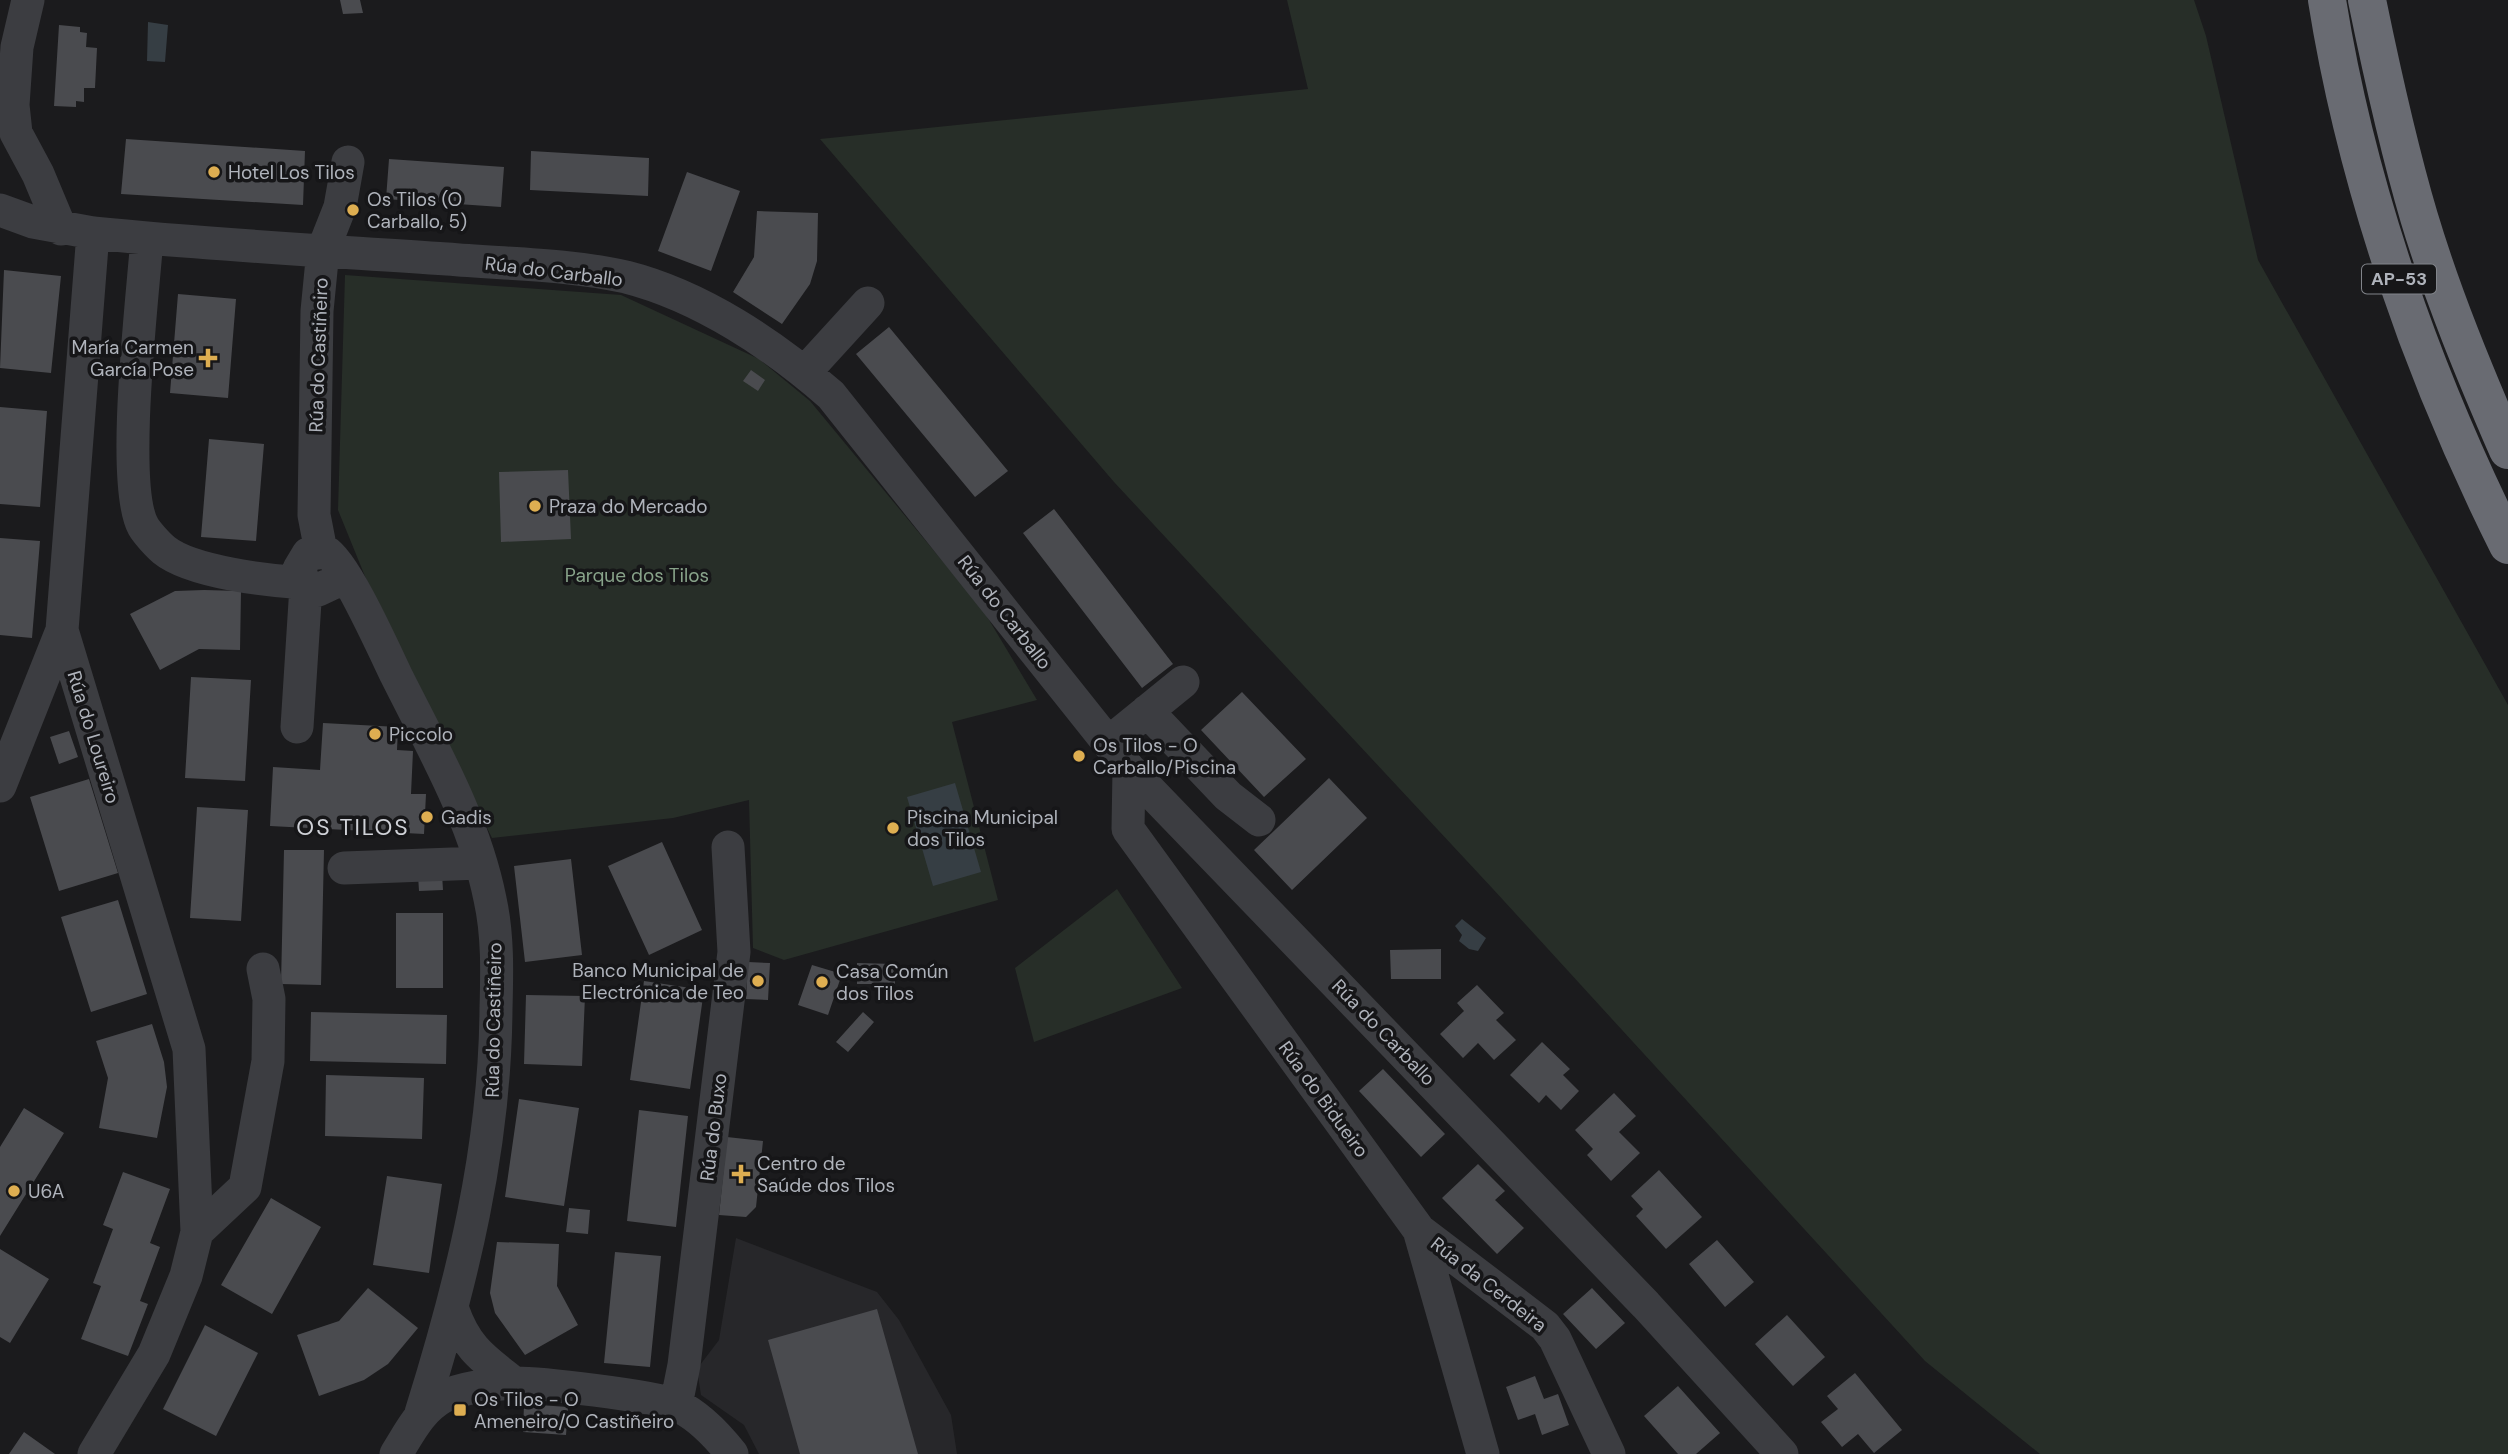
<svg xmlns="http://www.w3.org/2000/svg" width="2508" height="1454" font-family="'DM Sans',sans-serif">
<style>
.built{fill:#27272a}
.green{fill:#272e28}
.water{fill:#363e44}
.building{fill:#4a4b4f}
.lines{fill:none;stroke-linecap:round;stroke-linejoin:round}
.minor{stroke:#3c3d41;stroke-width:33}
.highway{stroke:#696b72;stroke-width:38}
.poi-dot{fill:#deae51;stroke:#161618;stroke-width:2.5}
.labels{text-anchor:middle;stroke-width:7;stroke-linejoin:round;paint-order:stroke}
.shield{fill:#161618;stroke:#81848a;stroke-width:2}
.shield-label{font-size:18px;font-weight:bold;fill:#afb3bb}
.poi-label{font-size:19px;fill:#afb3bb;stroke:#161618;text-anchor:start}
.street-label{font-size:19px;fill:#afb3bb;stroke:#161618}
.park-label{font-size:19px;fill:#88a38a;stroke:#161618}
.quarter-label{font-size:23px;letter-spacing:2px;fill:#cfd1d7;stroke:#161618}
</style>
<rect width="100%" height="100%" fill="#1b1b1d"/>
<path class="built" d="M736 1238 877 1292 899 1320 951 1415 957 1454H759L744 1425 701 1395 697 1369 719 1340Z"/>
<path class="green" d="M1287 0H2194L2206 36 2258 260 2508 705V1454H2040L1925 1361 1493 889 1114 482 820 139 1308 89Z
M345 275 621 295 759 359 810 401 983 610 1037 700 952 722 998 900 784 960 753 948 749 800 673 818 492 838 371 591 338 510Z
M1117 889 1182 988 1034 1042 1015 968Z"/>
<path class="water" d="M148 22 168 25 165 62 147 61Z
M955 783 981 872 933 886 907 797Z
M1462 919 1486 938 1478 951 1469 949 1459 941 1462 935 1455 926Z"/>
<path class="building" d="M340 0H360L363 13 343 14Z
M59 25 80 27V32L87 33 86 47 97 48 95 88H84V102L76 101V107L54 106Z
M126 139 305 151 303 205 121 194Z
M531 151 649 158 648 196 530 190Z
M389 159 504 167 501 207 386 199Z
M687 172 740 191 711 271 658 251Z
M757 211 818 213 817 261 810 284 782 324 733 292 754 257Z
M4 270 61 276 51 373 0 368Z
M178 294 236 299 228 398 170 393Z
M889 327 1008 471 975 497 856 354Z
M751 370 765 380 758 391 743 381Z
M0 407 47 411 40 507 0 504Z
M209 439 264 444 256 541 201 537Z
M568 470 571 539 501 542 499 472Z
M1054 509 1173 664 1142 688 1023 533Z
M0 538 40 541 32 638 0 635Z
M204 590 241 591 240 650 199 649 160 670 130 614 175 591Z
M191 677 251 680 245 781 185 778Z
M1242 692 1306 759 1264 797 1201 730Z
M323 723 398 727 397 750 413 751 411 794H426L424 834 270 826 273 767 320 770Z
M69 731 78 757 59 764 50 737Z
M1329 778 1367 818 1292 890 1254 850Z
M89 779 118 873 59 891 30 797Z
M197 807 248 810 241 921 190 918Z
M662 842 702 930 649 955 608 866Z
M284 850H324L321 985 281 984Z
M571 859 582 955 525 962 514 866Z
M442 874 443 890 419 891 418 875Z
M118 900 147 994 91 1012 61 917Z
M396 913H443V988H396Z
M1441 949V979H1391L1390 950Z
M748 962 770 963 768 1000 746 999Z
M857 963 895 964V984H857Z
M812 965 842 974 828 1015 798 1005Z
M644 981 704 990 690 1089 630 1080Z
M1477 985 1504 1013 1496 1020 1516 1040 1494 1060 1478 1043 1463 1058 1440 1034 1464 1011 1457 1003Z
M526 995 585 996 582 1066 524 1064Z
M311 1012 447 1015 446 1064 310 1061Z
M863 1012 874 1022 848 1052 836 1042Z
M152 1024 164 1062 167 1087 157 1138 99 1128 108 1078 96 1041Z
M1542 1042 1570 1069 1563 1075 1579 1091 1561 1110 1546 1095 1539 1103 1510 1075Z
M1383 1069 1445 1134 1421 1157 1359 1091Z
M326 1075 424 1078 422 1139 325 1136Z
M1614 1093 1636 1116 1619 1132 1640 1153 1611 1181 1587 1155 1593 1149 1575 1130Z
M519 1099 579 1108 564 1206 505 1197Z
M24 1108 64 1133 0 1236V1147Z
M639 1110 688 1116 676 1227 627 1221Z
M727 1137 763 1141 756 1207 746 1217 719 1215Z
M1478 1164 1505 1191 1495 1200 1524 1228 1497 1254 1442 1198Z
M1659 1170 1702 1217 1666 1249 1636 1216 1643 1209 1631 1196Z
M123 1172 170 1189 150 1243 160 1247 140 1301 148 1304 128 1356 81 1339 101 1286 93 1283 113 1229 103 1225Z
M387 1176 442 1184 429 1273 373 1265Z
M271 1198 321 1227 272 1314 221 1285Z
M569 1208 590 1210 588 1234 566 1232Z
M1717 1240 1754 1282 1725 1307 1689 1264Z
M497 1242 559 1244 557 1286 578 1325 525 1355 495 1313 490 1293Z
M0 1249 49 1279 10 1343 0 1337Z
M615 1252 661 1256 650 1367 604 1363Z
M368 1288 418 1328 388 1364 364 1380 319 1396 297 1335 339 1321Z
M1592 1288 1625 1323 1596 1349 1563 1314Z
M877 1309 918 1454H800L768 1340Z
M1787 1315 1825 1357 1793 1386 1755 1344Z
M205 1325 258 1353 216 1436 163 1409Z
M1855 1373 1902 1430 1874 1453 1858 1434 1842 1447 1821 1422 1838 1409 1827 1396Z
M1535 1376 1544 1399 1558 1394 1569 1425 1542 1435 1535 1414 1518 1420 1506 1387Z
M1678 1386 1720 1433 1696 1454H1678L1644 1416Z
M524 1404 568 1407 566 1435 523 1432Z
M24 1432 55 1454H9Z"/>
<g class="lines">
<path class="minor" d="M28 0 17 47 13 105 16 133 38 174 61 229
M0 210 33 222 93 233C211 245 329 251 447 259 505 264 569 264 626 277 701 296 774 345 831 395L1129 769 1646 1305 1782 1454
M93 233 62 630 189 1049 197 1232 186 1276 154 1354 94 1454
M147 238C143 294 120 483 143 526 147 533 158 545 164 550 191 572 269 581 304 583
M805 372 868 303
M321 551 314 515 317 311 323 250 340 207 348 162
M339 570 335 582 318 590 304 583 299 569 308 554 326 552C344 561 385 652 396 675 432 747 474 819 490 899 498 935 497 972 496 1009 495 1148 462 1282 421 1413
M1147 711 1228 796 1259 820
M297 727 306 586
M1108 743 1183 682
M1129 769 1128 829 1419 1230 1483 1454
M0 786 62 630
M344 868 480 863
M1419 1230 1545 1326 1555 1339 1609 1454
M197 1232 245 1187 268 1061 269 999 263 969
M453 1310C466 1348 484 1359 514 1383
M676 1405 684 1365 734 952 728 847
M396 1454C410 1432 420 1410 443 1397 463 1387 489 1385 511 1383 537 1382 654 1396 676 1405 698 1415 717 1435 732 1454"/>
<path class="highway" d="M2327 0C2357 188 2423 375 2508 545
M2367 0C2382 73 2398 146 2419 217 2443 297 2475 374 2508 450"/>
</g>
<g class="poi-dot">
<circle cx="214" cy="172" r="7"/>
<circle cx="353" cy="210" r="7"/>
<path d="M204.5 347.5h7v7h7v7h-7v7h-7v-7h-7v-7h7z"/>
<circle cx="535" cy="506" r="7"/>
<circle cx="375" cy="734" r="7"/>
<circle cx="1079" cy="756" r="7"/>
<circle cx="427" cy="817" r="7"/>
<circle cx="893" cy="828" r="7"/>
<circle cx="758" cy="981" r="7"/>
<circle cx="822" cy="982" r="7"/>
<path d="M737.5 1163.5h7v7h7v7h-7v7h-7v-7h-7v-7h7z"/>
<circle cx="14" cy="1191" r="7"/>
<rect x="453" y="1403" width="14" height="14" rx="3.5"/>
</g>
<g class="labels">
<rect class="shield" x="2362" y="264.5" width="74" height="29" rx="5"/>
<g class="shield-label">
<text x="2399" y="285">AP-53</text>
</g>
<g class="poi-label">
<text x="228" y="179">Hotel Los Tilos</text>
<text x="367" y="206">Os Tilos (O<tspan x="367" dy="22">Carballo, 5)</tspan></text>
<text x="194" y="354" text-anchor="end">María Carmen<tspan x="194" dy="22">García Pose</tspan></text>
<text x="549" y="513">Praza do Mercado</text>
<text x="389" y="741">Piccolo</text>
<text x="1093" y="752">Os Tilos - O<tspan x="1093" dy="22">Carballo/Piscina</tspan></text>
<text x="441" y="824">Gadis</text>
<text x="907" y="824">Piscina Municipal<tspan x="907" dy="22">dos Tilos</tspan></text>
<text x="744" y="977" text-anchor="end">Banco Municipal de<tspan x="744" dy="22">Electrónica de Teo</tspan></text>
<text x="836" y="978">Casa Común<tspan x="836" dy="22">dos Tilos</tspan></text>
<text x="757" y="1170">Centro de<tspan x="757" dy="22">Saúde dos Tilos</tspan></text>
<text x="28" y="1198">U6A</text>
<text x="474" y="1406">Os Tilos - O<tspan x="474" dy="22">Ameneiro/O Castiñeiro</tspan></text>
</g>
<g class="street-label">
<text transform="translate(554 271) rotate(7)" y="7">Rúa do Carballo</text>
<text transform="translate(318 355) rotate(-88)" y="7">Rúa do Castiñeiro</text>
<text transform="translate(1005 612) rotate(52)" y="7">Rúa do Carballo</text>
<text transform="translate(94 737) rotate(73)" y="7">Rúa do Loureiro</text>
<text transform="translate(493 1020) rotate(-89)" y="7">Rúa do Castiñeiro</text>
<text transform="translate(1384 1032) rotate(46)" y="7">Rúa do Carballo</text>
<text transform="translate(1324 1099) rotate(54)" y="7">Rúa do Bidueiro</text>
<text transform="translate(713 1127) rotate(-83)" y="7">Rúa do Buxo</text>
<text transform="translate(1489 1284) rotate(38)" y="7">Rúa da Cerdeira</text>
</g>
<g class="park-label">
<text x="637" y="582">Parque dos Tilos</text>
</g>
<g class="quarter-label">
<text x="353" y="835">OS TILOS</text>
</g>
</g>
</svg>
